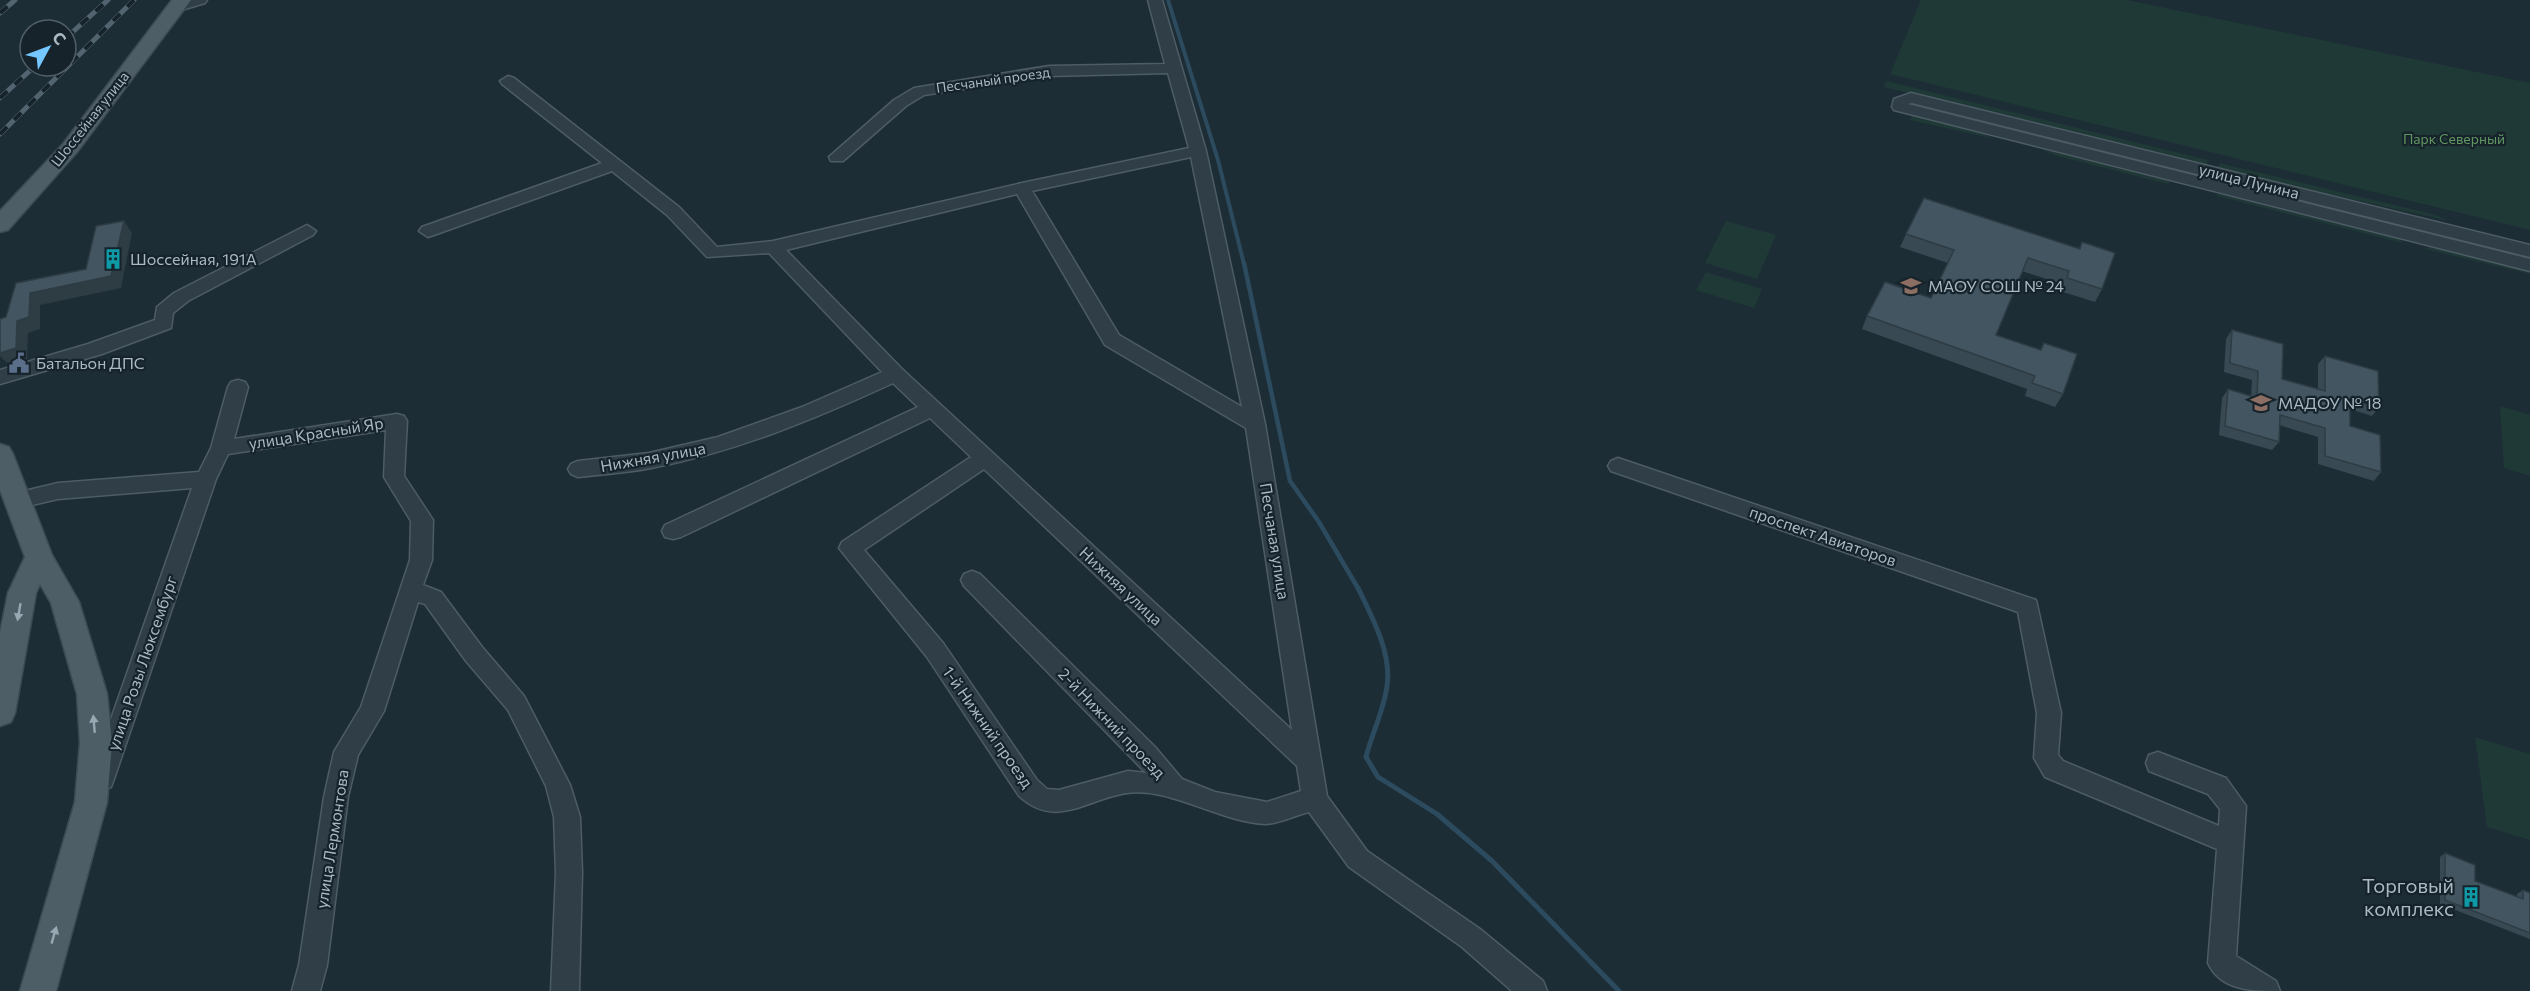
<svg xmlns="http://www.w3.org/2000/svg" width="2530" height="991" font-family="Commissioner,sans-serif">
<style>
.green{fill:#1f3936}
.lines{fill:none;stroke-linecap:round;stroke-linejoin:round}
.stream-far2{stroke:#2c4b5e;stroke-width:4}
.stream-far1{stroke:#2c4b5e;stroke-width:4.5}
.stream{stroke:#2c4b5e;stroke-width:5}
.minor-casing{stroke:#4d5c65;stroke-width:3}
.major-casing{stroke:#3c4a53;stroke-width:3}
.minor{fill:#303e47;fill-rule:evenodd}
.major{fill:#4d5e67;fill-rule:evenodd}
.rail-casing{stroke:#51646f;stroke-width:5}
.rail{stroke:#16232b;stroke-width:4;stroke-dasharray:10;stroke-linecap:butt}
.wall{fill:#394953}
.shaded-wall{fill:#2e3c44}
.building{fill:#425561;stroke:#2e3c44;stroke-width:1.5}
.oneway{fill:#97a8b2}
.labels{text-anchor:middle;stroke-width:4.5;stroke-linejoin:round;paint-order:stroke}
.far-street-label{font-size:14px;fill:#a9bac5;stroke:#16232b}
.far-park-label{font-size:14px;fill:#609661;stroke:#16232b}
.street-label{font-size:16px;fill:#a9bac5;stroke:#16232b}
.poi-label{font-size:16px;fill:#a9bac5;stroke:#16232b;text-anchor:start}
.near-poi-label{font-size:20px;fill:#a9bac5;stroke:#16232b;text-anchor:end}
</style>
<rect width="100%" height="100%" fill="#1d2d36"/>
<path class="green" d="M1921 0H2127L2530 83V230L1890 74Z
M1886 81 2208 160 2207 166 1884 87Z
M1912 114 1965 127 1995 139 1910 120Z
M2042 150 2074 154 2165 178 2170 182 2168 184 2057 156Z
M2219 163 2436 215 2449 221C2372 203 2296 188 2219 169Z
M2220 179 2530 256V260L2220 183Z
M2218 190 2396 235 2403 243 2217 196Z
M1726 221 1776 235 1757 279 1705 263Z
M2432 245 2530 268V274L2425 249Z
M1706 272 1762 289 1754 308 1696 290Z
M2500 406 2530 415V476L2504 468Z
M2475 737 2530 754V840L2487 827Z"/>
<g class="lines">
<path class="stream-far2" d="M1168 0 1218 160 1244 264"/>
<path class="stream-far1" d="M1244 263 1290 481 1319 522 1359 590"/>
<path class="stream" d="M1358 588C1372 617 1392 653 1387 686 1384 710 1372 733 1366 757L1378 777 1437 814 1492 861 1619 991"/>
<g class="minor-casing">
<path id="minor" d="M185 0H207L205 3 175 12 168 8Z
M1148 0H1162L1206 151 1265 424 1327 796 1367 851 1480 929 1543 981 1547 991H1512L1462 947 1349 867 1309 812C1296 815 1278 824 1265 824 1220 822 1170 787 1127 793 1086 799 1056 830 1019 796L927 657 839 548 842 542 971 457 930 418 681 537 673 539 665 537 662 531 665 525 918 407 893 383C815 419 735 452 651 468 627 473 602 474 578 477L571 474 568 469 571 464 578 461 649 453 718 437 802 407 882 372 769 253 707 257 667 215 612 171 434 235 428 237 419 231 422 227 602 163 502 84 500 81 508 76 514 78 679 207 717 247 773 241 1022 183 1189 148 1168 73 1049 76 924 95 906 106 843 161H831L829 157 894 100 914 88 1049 66 1165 64ZM1191 157 1242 407 1119 335 1032 191ZM1017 194 1105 345 1246 428 1292 730 902 369 786 250ZM984 469 1297 766 1301 791 1267 802 1215 792 1182 779 1155 747 980 574 972 571 964 574 961 580 964 586 1146 773 1128 771 1059 790 1047 789 1037 780 943 643 864 550Z
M1911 93 2530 245V257L1912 103 1908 104 2530 259V271L1894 110 1892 107 1894 99Z
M307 225 316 231 313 235 188 301 173 313 171 328 102 354 0 384V370L88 344 155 320 157 307 174 293Z
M238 380 245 382 248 387 234 439 397 414 404 416 407 421 404 476 433 520 432 560 423 585 441 592 482 647 524 696 570 785 580 817 582 873 579 991H551L556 873 554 817 546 786 508 710 466 661 425 604 418 602 384 711 358 755 348 797 327 965 320 991H292L299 965 324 797 334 752 361 707 410 560 411 521 384 477 386 430 228 454 216 479 114 779 111 787 102 790 93 787 90 779 192 488 58 499 19 508 12 506 8 500 12 494 58 483 199 472 211 448 228 387 231 382Z
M1618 458 2036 600 2061 713 2058 755 2063 761 2219 826 2220 809 2208 794 2149 771 2146 763 2149 755 2158 752 2226 778 2246 806 2236 956 2276 981 2280 991C2253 991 2221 991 2208 963L2217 849 2045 777 2034 758 2037 713 2018 612 1611 471 1608 466 1611 461Z"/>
</g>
<g class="major-casing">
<path id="major" d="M172 0H191L77 152 8 230 0 232V211L63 144Z
M0 444 9 447 13 454 52 555 79 602 107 694 112 743 107 802 56 991H20L75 802 80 743 77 694 51 603 40 584 36 593 15 713 11 722 0 726V633L8 593 25 557 0 490Z"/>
</g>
<use href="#minor" class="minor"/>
<use href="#major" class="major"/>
<g class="rail-casing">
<path id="rail" d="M0 13 15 0
M66 38 108 0
M0 98 35 66
M0 134 134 0"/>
</g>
<use href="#rail" class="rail"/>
</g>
<path class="wall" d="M1906 234 2079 248 2082 242 2102 289 2095 302 2060 291 2062 284 2022 271 1996 335 2040 350 2044 343 2063 394 2055 407 2025 396 2027 389 1862 329 1867 316 1931 298 1948 263 1900 247Z
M2232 330 2282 379 2318 389V364L2325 356 2379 407 2372 416 2350 409V426L2381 472 2374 481 2318 464V437L2279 425V442L2272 450 2219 435 2222 398 2228 389 2251 396 2252 380 2224 372 2226 339Z
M2445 853 2475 881 2517 897V894L2523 890 2530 893V939L2440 904V857Z"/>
<path class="shaded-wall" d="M124 221 132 233 121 288 40 305V329L28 333 27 360 9 365 0 356V353L17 321 30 293 111 276Z"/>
<path class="building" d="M1924 198 2080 249 2082 242 2115 253 2102 289 2067 278 2069 271 2028 258 1996 335 2041 350 2044 343 2077 354 2063 394 2032 383 2035 376 1867 316 1885 282 1931 298 1954 250 1906 234Z
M124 221 111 276 30 293 29 317 17 321 16 348 0 353V319L6 317 16 283 86 269 96 226Z
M2232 330 2283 344 2282 379 2325 391V356L2378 371 2379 407 2350 399V426L2380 435 2381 472 2325 456V428L2280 415 2279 442 2225 426 2228 389 2257 398 2258 371 2230 363Z
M2445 853 2475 865V881L2523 899V890L2530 893V933L2445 900Z"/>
<defs><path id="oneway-solid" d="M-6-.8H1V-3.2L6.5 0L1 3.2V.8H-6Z" transform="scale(1.5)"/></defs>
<g class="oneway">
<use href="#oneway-solid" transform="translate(19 612) rotate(100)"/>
<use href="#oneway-solid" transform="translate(94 724) rotate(-95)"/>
<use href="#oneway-solid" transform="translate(54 935) rotate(-74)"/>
</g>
<defs>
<g id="building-bare" transform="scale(1.62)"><path d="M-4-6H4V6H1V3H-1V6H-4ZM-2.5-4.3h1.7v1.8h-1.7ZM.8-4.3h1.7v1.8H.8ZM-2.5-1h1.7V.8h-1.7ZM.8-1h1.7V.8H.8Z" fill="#0f9aa8" stroke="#16232b" stroke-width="2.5" paint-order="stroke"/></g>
<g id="school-bare" transform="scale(1.62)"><path d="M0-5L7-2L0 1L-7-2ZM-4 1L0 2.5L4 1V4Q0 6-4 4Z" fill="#8d6e63" stroke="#16232b" stroke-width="2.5" paint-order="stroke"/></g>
<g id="civic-bare" transform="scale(1.62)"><path d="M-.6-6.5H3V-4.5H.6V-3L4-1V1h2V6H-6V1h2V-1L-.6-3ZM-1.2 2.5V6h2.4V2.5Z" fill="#5c6f8a" stroke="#16232b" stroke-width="2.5" paint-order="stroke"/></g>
</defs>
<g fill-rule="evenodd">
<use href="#building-bare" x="113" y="259"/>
<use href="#school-bare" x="1911" y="286"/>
<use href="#civic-bare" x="19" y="363"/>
<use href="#school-bare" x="2261" y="403"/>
<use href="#building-bare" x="2471" y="897"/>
</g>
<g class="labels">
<g class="far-street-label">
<text transform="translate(993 80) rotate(-8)" y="5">Песчаный проезд</text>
<text transform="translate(90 119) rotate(-52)" y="5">Шоссейная улица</text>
</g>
<g class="far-park-label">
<text x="2454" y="144">Парк Северный</text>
</g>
<g class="street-label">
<text transform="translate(2249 181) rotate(14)" y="6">улица Лунина</text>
<text transform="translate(316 433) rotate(-9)" y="6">улица Красный Яр</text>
<text transform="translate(653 457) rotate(-10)" y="6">Нижняя улица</text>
<text transform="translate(1823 536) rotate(19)" y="6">проспект Авиаторов</text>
<text transform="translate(1275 541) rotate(81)" y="6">Песчаная улица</text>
<text transform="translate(1121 586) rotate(43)" y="6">Нижняя улица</text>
<text transform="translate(142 663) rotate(-71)" y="6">улица Розы Люксембург</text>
<text transform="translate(1112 723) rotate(46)" y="6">2-й Нижний проезд</text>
<text transform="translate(988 727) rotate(55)" y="6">1-й Нижний проезд</text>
<text transform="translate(332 839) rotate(-81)" y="6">улица Лермонтова</text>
</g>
<g class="poi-label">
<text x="130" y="265">Шоссейная, 191А</text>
<text x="1928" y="292">МАОУ СОШ № 24</text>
<text x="36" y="369">Батальон ДПС</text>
<text x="2278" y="409">МАДОУ № 18</text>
</g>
<g class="near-poi-label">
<text x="2454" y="893">Торговый<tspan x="2454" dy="23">комплекс</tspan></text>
</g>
</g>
<g transform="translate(48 48) rotate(49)"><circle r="28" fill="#16232b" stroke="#515f69" stroke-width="1.5"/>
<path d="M0-4.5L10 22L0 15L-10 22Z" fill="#74c7ff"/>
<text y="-9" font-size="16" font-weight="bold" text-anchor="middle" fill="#a9bac5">С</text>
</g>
</svg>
